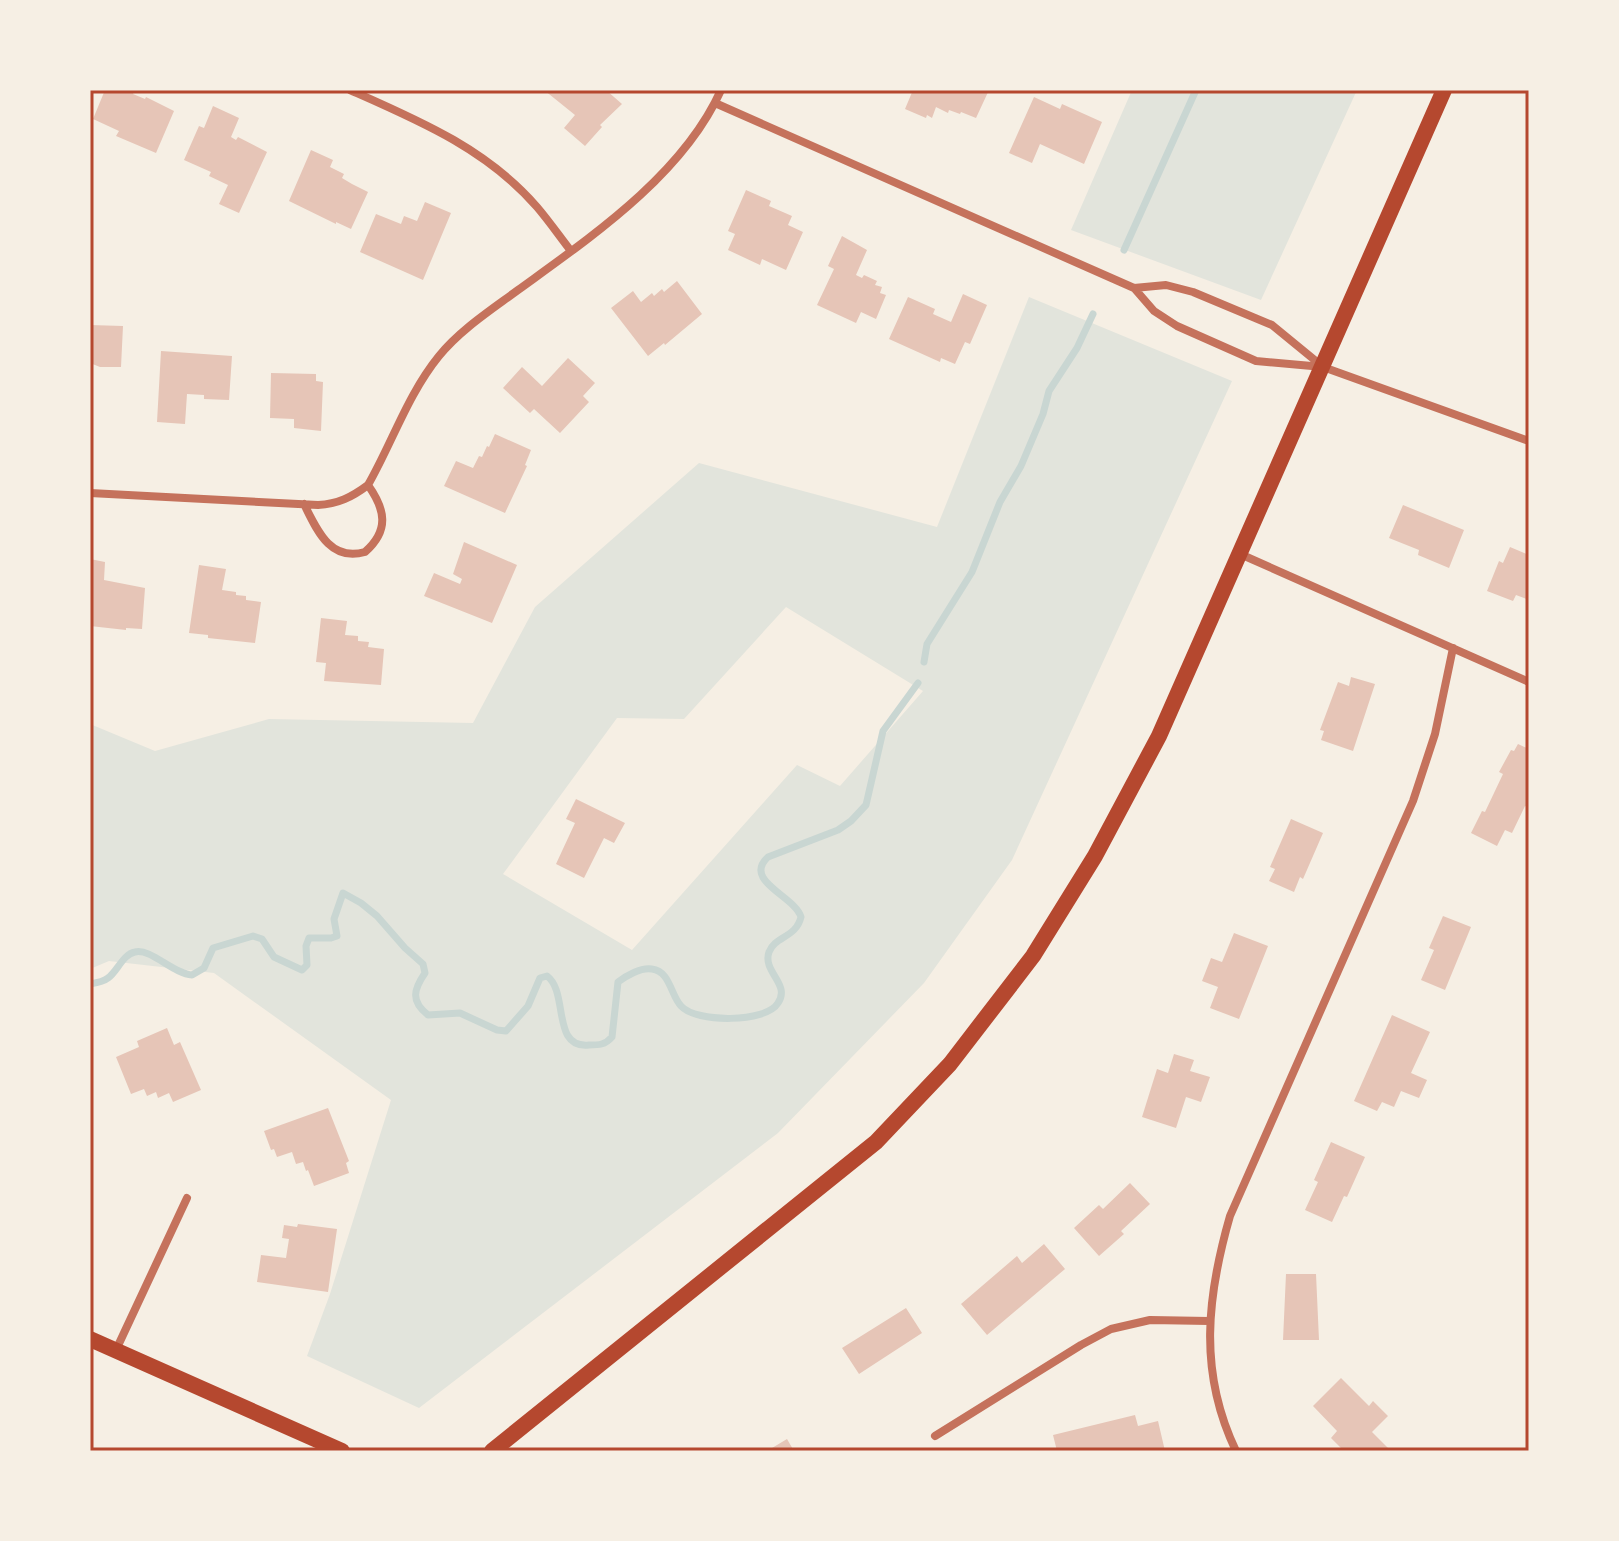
<svg xmlns="http://www.w3.org/2000/svg" width="1619" height="1541" font-family="Rubik,sans-serif">
<style>
.green{fill:#e2e4dc;fill-rule:evenodd}
.lines{fill:none;stroke-linecap:round;stroke-linejoin:round}
.stream{stroke:#c9d6d2;stroke-width:7}
.building{fill:#e6c5b7}
.minor{stroke:#c5725c;stroke-width:8}
.secondary{stroke:#b5482f;stroke-width:16}
.neatline{fill:none;stroke:#b5482f;stroke-width:3}
</style>
<rect width="100%" height="100%" fill="#f6efe4"/>
<path class="green" d="M1132 90H1357L1261 300 1071 230Z
M1029 297 1232 381 1012 860 924 983 778 1133 419 1408 307 1356 330 1294 391 1100 214 973 109 961 90 969V724L155 751 269 719 473 723 535 607 699 463 937 527ZM786 607 923 691 840 786 797 765 632 950 503 874 617 718 684 719Z"/>
<g class="lines">
<path class="stream" d="M1124 250 1196 90
M924 662 927 644 972 572 1000 502 1021 466 1043 414 1049 391 1077 348 1093 314
M90 984C96 983 103 982 108 978 117 972 123 954 135 952 151 948 173 974 192 975L204 968 213 948 253 936 262 939 274 957 302 970 307 965 306 946 309 938H331L337 936 334 919 343 893 361 903 377 916 405 948 423 964 425 973C414 989 410 1001 428 1015L460 1013 497 1030 506 1031 528 1006 540 978 547 976C569 992 551 1049 589 1045 599 1045 605 1045 612 1037L618 982C626 976 641 967 652 969 670 971 671 996 681 1006 696 1023 766 1023 778 1003 791 984 762 972 769 952 775 936 796 938 801 917 795 896 742 881 768 857L838 830 851 821 866 805 883 731 918 683"/>
</g>
<path class="building" d="M105 90H135L133 94 145 99 146 97 174 111 156 153 116 136 119 131 93 119Z
M544 90H606L622 104 600 125 602 127 585 146 564 128 575 115Z
M913 90H989L976 118 961 112 960 114 949 110 948 113 936 107 932 118 927 115 926 118 905 109Z
M1034 97 1060 109 1062 104 1102 122 1084 164 1040 144 1032 163 1009 153Z
M213 106 239 118 231 137 236 140 238 137 267 152 239 213 219 204 228 185 209 176 211 172 184 160 199 126 204 128Z
M311 150 333 160 330 167 344 174 342 178 352 184 368 192 351 229 336 222V224L289 201Z
M746 190 771 201 769 206 792 216 788 225 803 232 786 270 762 259 760 265 728 250 735 234 728 231Z
M425 202 451 213 423 280 360 252 376 214 401 224 404 216 417 221Z
M842 236 867 250 856 275 862 278 864 275 877 281 875 285 882 287 880 293 886 295 876 319 861 312 856 323 817 305 834 269 828 266Z
M677 281 702 314 665 345 664 343 648 356 611 308 633 291 641 302 652 293 654 296 662 289 664 292Z
M963 294 987 305 970 344 965 342 955 364 941 358 940 362 889 339 908 297 935 309 933 314 951 322Z
M90 325 123 326 121 367H100L90 363Z
M161 351 232 356 229 400 204 399V395L187 394 185 424 157 422Z
M568 358 595 383 583 396 589 402 560 433 534 409 530 413 503 388 522 367 542 386Z
M271 373 316 374V381L323 382 321 431 294 428V419L270 418Z
M495 434 531 450 525 465 527 466 505 513 444 486 456 461 473 468 479 456 482 457 487 446 489 447Z
M1403 505 1464 530 1449 568 1418 555 1419 550 1389 538Z
M464 542 517 565 492 623 424 596 434 573 460 584 462 579 453 574Z
M1510 547 1529 555V600L1516 595 1513 601 1487 591 1499 561 1503 563Z
M90 559 105 562 104 580 145 588 142 629 126 628V630L90 626Z
M199 565 226 569 222 590 236 592V595L246 596V600L261 602 255 643 208 638V635L189 633Z
M321 618 347 621 345 635 358 636V641L369 642 368 647 384 649 381 685 324 681 326 663 316 662Z
M1351 677 1375 684 1353 751 1321 740 1324 731 1320 730 1338 682 1349 686Z
M1518 744 1529 749V808L1525 806 1512 833 1505 830 1497 846 1471 833 1482 811 1485 812 1503 774 1499 772 1511 750 1514 751Z
M576 799 625 823 614 843 604 838 584 878 556 864 575 823 566 819Z
M1291 819 1323 833 1303 879 1300 877 1294 892 1269 881 1275 869 1270 867Z
M1443 916 1471 927 1445 990 1421 980 1434 950 1429 948Z
M1234 933 1268 946 1239 1019 1210 1008 1218 987 1202 981 1211 958 1222 962Z
M1392 1015 1430 1032 1411 1073 1427 1080 1419 1098 1401 1091 1394 1107 1382 1102 1377 1111 1354 1101Z
M167 1028 174 1045 180 1042 201 1090 173 1102 169 1093 158 1098 156 1092 147 1096 144 1089 131 1094 116 1057 139 1047 137 1041Z
M1174 1054 1194 1060 1190 1071 1210 1077 1201 1102 1186 1097 1176 1128 1142 1117 1157 1069 1168 1073Z
M328 1108 349 1161 346 1163 349 1173 314 1186 308 1170 306 1171 303 1162 296 1164 292 1152 277 1157 274 1149 271 1150 264 1131Z
M1331 1142 1365 1157 1347 1197 1344 1196 1332 1222 1305 1210 1318 1182 1314 1180Z
M1130 1183 1150 1204 1121 1231 1124 1234 1099 1256 1074 1228 1099 1205 1103 1209Z
M298 1224 337 1229 328 1292 257 1282 261 1255 286 1258 289 1239 282 1238 284 1225 297 1227Z
M1044 1244 1065 1269 987 1335 961 1304 1017 1256 1022 1263Z
M1286 1274H1316L1319 1340H1283Z
M906 1308 922 1333 859 1374 842 1348Z
M1341 1378 1369 1406 1373 1401 1388 1416 1372 1432 1391 1451H1344L1331 1438 1337 1431 1313 1406Z
M1135 1415 1138 1426 1158 1421 1165 1451H1057L1053 1435Z
M787 1439 794 1451H767Z"/>
<g class="lines">
<path class="minor" d="M350 90C418 120 487 149 537 207 549 221 560 237 571 251
M715 103 1134 288 1154 311 1177 326 1256 361 1323 367 1529 441
M1134 288 1166 285 1193 292 1272 325 1322 366
M90 493 318 505C338 504 352 497 368 485 392 443 408 394 439 356 460 330 491 310 518 290 591 237 683 175 721 90
M304 504C317 530 330 562 365 552 390 530 385 509 368 485
M1240 554 1529 682
M116 1350 187 1198
M935 1436 1081 1345 1111 1329 1150 1320 1209 1321
M1236 1451C1198 1372 1207 1296 1230 1216L1413 801 1435 734 1453 648"/>
<path class="secondary" d="M90 1339 342 1451
M492 1451 876 1142 950 1064 1033 956 1095 856 1159 736 1444 90"/>
</g>
<rect width="1619" height="1541" fill="none" stroke="#f6efe4" stroke-width="184"/>
<rect x="92" y="92" width="1435" height="1357" class="neatline"/>
</svg>
